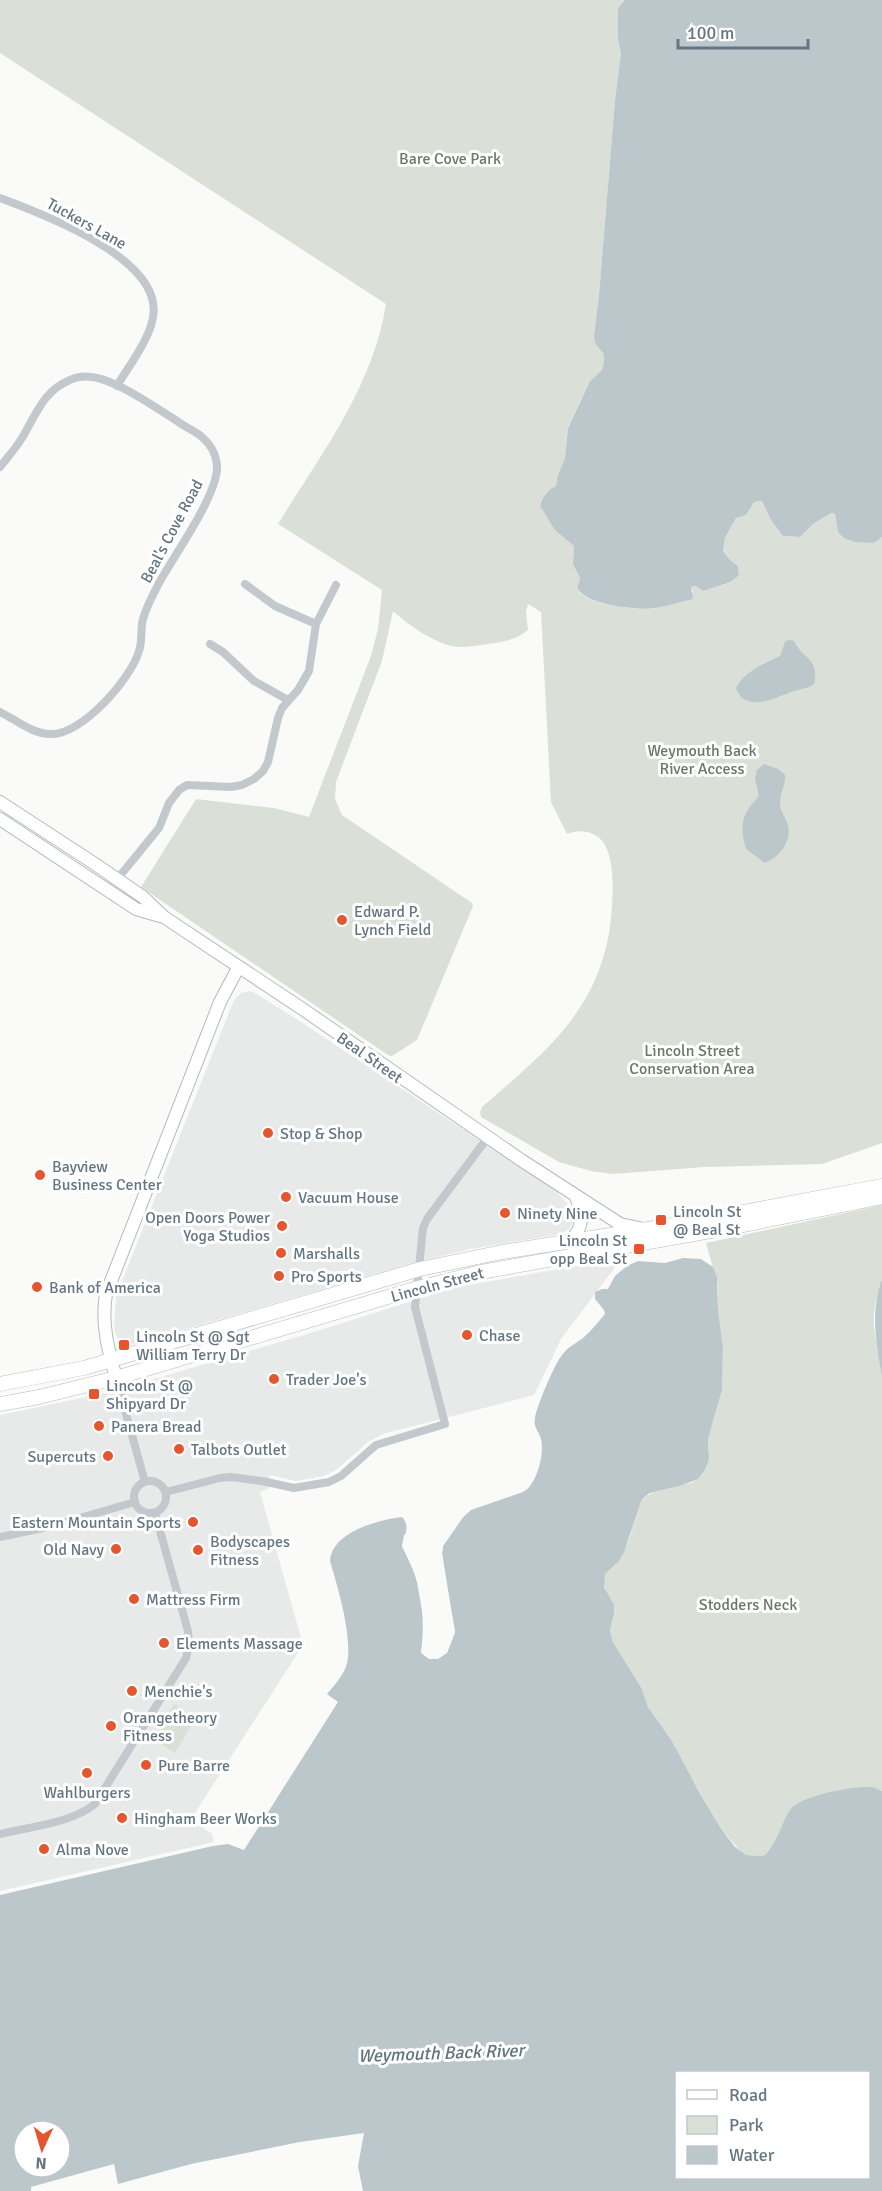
<svg xmlns="http://www.w3.org/2000/svg" width="882" height="2191" font-family="Signika,sans-serif">
<style>
.built{fill:#e8e9e9}
.green{fill:#dadfd7}
.water{fill:#bbc7cb;fill-rule:evenodd}
.pier{fill:#fafaf8}
.lines{fill:none;stroke-linecap:round;stroke-linejoin:round}
.secondary-casing{stroke:#b3babf;stroke-width:14}
.primary-casing{stroke:#b5babe;stroke-width:15}
.street{stroke:#c3c8cc;stroke-width:8}
.secondary{stroke:#fff;stroke-width:12}
.primary{stroke:#fff;stroke-width:14}
.poi-dot{fill:#e4572e;stroke:#fff;stroke-width:2}
.labels{text-anchor:middle;stroke-width:6;stroke-linejoin:round;paint-order:stroke}
.park-label{font-size:16px;fill:#687a64;stroke:#fff}
.street-label{font-size:16px;fill:#657683;stroke:#fff}
.poi-label{font-size:16px;fill:#657683;stroke:#fff;text-anchor:start}
.water-label{font-size:18px;font-style:italic;fill:#60757c;stroke:#fff}
</style>
<rect width="100%" height="100%" fill="#fafaf8"/>
<path class="built" d="M249 991 253 992 295 1018 556 1191 573 1210 574 1220 569 1229 561 1234 470 1249 402 1266 135 1344 119 1342 114 1329 116 1296 234 1000 241 993Z
M622 1258 561 1339 534 1395 383 1434 368 1442 336 1470 324 1476 296 1481 270 1475 268 1489 260 1492 303 1645 191 1819 212 1834 214 1842 0 1891V1415L106 1393 314 1332 457 1287Z"/>
<path class="green" d="M0 0H624L622 1 621 53 615 100 599 295 594 335 604 354 605 362 602 370 590 381 568 427 565 458 558 475 557 486C548 490 542 497 540 506L556 530 574 546 573 564 580 578C579 583 576 587 579 592 590 605 641 611 658 608 670 605 682 598 693 592L691 587 696 586 703 591 732 582 739 574 738 566 730 560 723 551 725 538 736 518 746 515 753 502 762 501 772 522 783 536 800 537 813 524 831 513 835 514 838 532 874 543 882 537V1143L822 1164 704 1167 613 1174 591 1171 559 1162 481 1117 480 1112 482 1107C550 1048 606 1005 612 906 613 888 614 864 606 847 599 832 582 828 567 834L551 802 541 612 528 604 526 612 528 630C516 640 503 642 488 644 479 645 469 647 459 647 438 646 408 625 393 611L382 661 336 782 335 799 342 815 472 903 473 906 417 1040 392 1056 388 1055 141 887 196 799 274 808 309 817 371 656 378 629 382 590 278 524C321 454 373 387 386 304L0 53Z
M882 1205V1279L875 1304 874 1315V1328L882 1377V1791C849 1777 813 1806 784 1821L772 1847 765 1855 758 1856 746 1855 741 1852 720 1827 689 1774 672 1741 648 1707 642 1689 613 1642 610 1630 614 1614 603 1582 605 1574 615 1565 628 1542 642 1499 654 1492 691 1483 698 1479 705 1470 709 1449 708 1439 722 1390 723 1348 718 1309V1285L706 1243Z
M174 1704 195 1719 175 1753 153 1739Z"/>
<path class="water" d="M624 0H882V537L874 543 855 542 844 538 838 532 835 514 831 513 813 524 800 537 783 536 772 522 762 501 754 502 746 515 736 518 725 538 723 551 730 560 738 566 739 575 731 582 703 591 696 586 691 587 693 599C681 601 669 606 656 608 640 611 590 605 579 591 576 587 579 583 580 578L573 564 574 546 555 530 540 506C542 497 548 490 556 486L558 475 565 458 568 428 590 381 602 370 604 362V354L595 343 594 335 599 295 615 100 621 53 618 39V9Z
M788 640 794 641C803 660 820 658 814 684 806 689 800 689 791 692 773 699 745 713 736 688 745 671 764 664 780 656L785 642Z
M764 764 778 769 785 775C786 784 780 793 780 803 780 811 786 818 788 825 792 841 780 857 765 863L746 849C739 824 742 814 759 796L755 779 757 770Z
M683 1258 701 1259 713 1267 717 1277 718 1309 723 1348 722 1390 708 1439 709 1459 705 1470 698 1479 683 1485 650 1493 642 1499 624 1552 619 1561 605 1574 604 1587 614 1605V1614L610 1630 613 1642 642 1689 648 1707 672 1741 698 1790 720 1827 735 1847 746 1855 758 1856 765 1855C778 1841 780 1825 790 1810 799 1796 852 1786 869 1787 874 1787 877 1789 882 1791V2191H363L358 2166 364 2133 300 2142 191 2164 118 2184 114 2164 31 2187V2191H0V1895L213 1846 228 1844 244 1850 338 1702 327 1694C333 1687 340 1679 344 1671 357 1649 337 1585 330 1561 332 1532 378 1520 402 1517 411 1527 404 1535 402 1546 421 1580 426 1614 421 1653L429 1659 447 1653 455 1632 445 1579 442 1553 443 1546 460 1520 471 1510 523 1492C536 1486 545 1454 541 1439 539 1431 533 1428 535 1418 536 1408 555 1363 562 1355 567 1348 576 1343 583 1338 591 1331 598 1322 605 1314L604 1310 595 1299V1292L602 1289H608L615 1276 627 1266 638 1261 665 1263ZM676 2072H868V2178H676ZM24 2131H60V2167H24Z
M882 1279V1377C876 1342 870 1313 882 1279Z"/>
<path class="pier" d="M464 1516 443 1546 442 1553 455 1632 447 1653 438 1659H429L421 1652 425 1628 416 1576 402 1546 404 1535 409 1534 405 1546 419 1575 428 1628 424 1652 430 1656H437L445 1651 452 1632 442 1580 439 1553 440 1546 458 1518Z"/>
<g class="lines">
<g class="secondary-casing">
<path id="secondary" d="M0 802 95 864 143 897 164 917 304 1010 521 1160 620 1224 644 1229
M0 819 136 909 160 916
M571 1240C584 1227 583 1213 576 1197
M116 1378C108 1349 101 1323 106 1294L220 1002 238 968"/>
</g>
<g class="primary-casing">
<path id="primary" d="M0 1384 84 1368 420 1269 502 1252 679 1224 882 1186
M0 1404 39 1397 116 1378 418 1288 481 1272 733 1227 882 1197"/>
</g>
<path class="street" d="M0 198C43 214 164 259 153 317 150 339 128 367 117 386
M0 467C7 458 16 448 22 438 36 415 43 391 70 380 76 377 85 376 92 377 117 380 158 409 180 423 187 428 197 432 203 438 211 445 216 455 217 465 219 494 174 555 159 583 153 595 144 610 142 624 141 633 142 643 139 651 131 679 81 736 50 734 32 734 15 719 0 712
M245 584 275 606 316 624
M210 644 223 652 254 681 288 700
M114 883 159 828 169 803 179 790 187 785 231 787 242 785 254 779 263 771 268 762 278 718 282 708 298 690 309 671 316 624 336 585
M116 1378 145 1482
M134 1497a16 16 0 1 1 32 0a16 16 0 1 1-32 0Z
M166 1492 220 1478 231 1477 262 1481 294 1488 329 1482 341 1476 376 1445 445 1424 415 1307 423 1228 427 1219 488 1137
M0 1537 52 1526 135 1502
M0 1834C29 1827 72 1823 95 1804L186 1658 189 1645 188 1631 155 1513"/>
<use href="#secondary" class="secondary"/>
<use href="#primary" class="primary"/>
</g>
<g class="poi-dot">
<circle cx="342" cy="920" r="6"/>
<circle cx="268" cy="1133" r="6"/>
<circle cx="40" cy="1175" r="6"/>
<circle cx="286" cy="1197" r="6"/>
<circle cx="505" cy="1213" r="6"/>
<rect x="655" y="1214" width="12" height="12" rx="3"/>
<circle cx="282" cy="1226" r="6"/>
<rect x="633" y="1243" width="12" height="12" rx="3"/>
<circle cx="281" cy="1253" r="6"/>
<circle cx="279" cy="1276" r="6"/>
<circle cx="37" cy="1287" r="6"/>
<circle cx="467" cy="1335" r="6"/>
<rect x="118" y="1339" width="12" height="12" rx="3"/>
<circle cx="274" cy="1379" r="6"/>
<rect x="88" y="1388" width="12" height="12" rx="3"/>
<circle cx="99" cy="1426" r="6"/>
<circle cx="179" cy="1449" r="6"/>
<circle cx="108" cy="1456" r="6"/>
<circle cx="193" cy="1522" r="6"/>
<circle cx="116" cy="1549" r="6"/>
<circle cx="198" cy="1550" r="6"/>
<circle cx="134" cy="1599" r="6"/>
<circle cx="164" cy="1643" r="6"/>
<circle cx="132" cy="1691" r="6"/>
<circle cx="111" cy="1726" r="6"/>
<circle cx="146" cy="1765" r="6"/>
<circle cx="87" cy="1773" r="6"/>
<circle cx="122" cy="1818" r="6"/>
<circle cx="44" cy="1849" r="6"/>
</g>
<g class="labels">
<g class="park-label">
<text x="450" y="164">Bare Cove Park</text>
<text x="702" y="756">Weymouth Back<tspan x="702" dy="18">River Access</tspan></text>
<text x="692" y="1056">Lincoln Street<tspan x="692" dy="18">Conservation Area</tspan></text>
<text x="748" y="1610">Stodders Neck</text>
</g>
<g class="street-label">
<text transform="translate(87 223) rotate(29)" y="6">Tuckers Lane</text>
<text transform="translate(171 531) rotate(-62)" y="6">Beal's Cove Road</text>
<text transform="translate(370 1057) rotate(35)" y="6">Beal Street</text>
<text transform="translate(437 1284) rotate(-15)" y="6">Lincoln Street</text>
</g>
<g class="poi-label">
<text x="354" y="917">Edward P.<tspan x="354" dy="18">Lynch Field</tspan></text>
<text x="280" y="1139">Stop &amp; Shop</text>
<text x="52" y="1172">Bayview<tspan x="52" dy="18">Business Center</tspan></text>
<text x="298" y="1203">Vacuum House</text>
<text x="673" y="1217">Lincoln St<tspan x="673" dy="18">@ Beal St</tspan></text>
<text x="517" y="1219">Ninety Nine</text>
<text x="270" y="1223" text-anchor="end">Open Doors Power<tspan x="270" dy="18">Yoga Studios</tspan></text>
<text x="627" y="1246" text-anchor="end">Lincoln St<tspan x="627" dy="18">opp Beal St</tspan></text>
<text x="293" y="1259">Marshalls</text>
<text x="291" y="1282">Pro Sports</text>
<text x="49" y="1293">Bank of America</text>
<text x="479" y="1341">Chase</text>
<text x="136" y="1342">Lincoln St @ Sgt<tspan x="136" dy="18">William Terry Dr</tspan></text>
<text x="286" y="1385">Trader Joe's</text>
<text x="106" y="1391">Lincoln St @<tspan x="106" dy="18">Shipyard Dr</tspan></text>
<text x="111" y="1432">Panera Bread</text>
<text x="191" y="1455">Talbots Outlet</text>
<text x="96" y="1462" text-anchor="end">Supercuts</text>
<text x="181" y="1528" text-anchor="end">Eastern Mountain Sports</text>
<text x="210" y="1547">Bodyscapes<tspan x="210" dy="18">Fitness</tspan></text>
<text x="104" y="1555" text-anchor="end">Old Navy</text>
<text x="146" y="1605">Mattress Firm</text>
<text x="176" y="1649">Elements Massage</text>
<text x="144" y="1697">Menchie's</text>
<text x="123" y="1723">Orangetheory<tspan x="123" dy="18">Fitness</tspan></text>
<text x="158" y="1771">Pure Barre</text>
<text x="87" y="1798" text-anchor="middle">Wahlburgers</text>
<text x="134" y="1824">Hingham Beer Works</text>
<text x="56" y="1855">Alma Nove</text>
</g>
<g class="water-label">
<text transform="translate(441 2053) rotate(-2)" y="6">Weymouth Back River</text>
</g>
</g>
<rect x="675" y="2071" width="195" height="108" fill="#ffffff" stroke="#c1c8cd" stroke-width="1.5"/>
<rect x="687" y="2090" width="30" height="9" fill="#ffffff" stroke="#c1c8cd" stroke-width="1.5"/>
<text x="729" y="2101" font-size="18" fill="#657683">Road</text>
<rect x="687" y="2116" width="30" height="18" fill="#dadfd7" stroke="#c1c8cd" stroke-width="1.5"/>
<text x="729" y="2131" font-size="18" fill="#657683">Park</text>
<rect x="687" y="2146" width="30" height="18" fill="#bbc7cb" stroke="#c1c8cd" stroke-width="1.5"/>
<text x="729" y="2161" font-size="18" fill="#657683">Water</text>
<g transform="translate(42 2149) rotate(184)"><circle r="28" fill="#ffffff" stroke="#c1c8cd" stroke-width="1.5"/>
<path d="M0-4.5L10 22L0 15L-10 22Z" fill="#e4572e"/>
<text y="-9" font-size="16" font-weight="bold" text-anchor="middle" fill="#657683">N</text>
</g>
<path d="M678 39v9h130v-9" fill="none" stroke="#657683" stroke-width="3"/>
<text x="687" y="39" font-size="18" fill="#657683" stroke="#ffffff" stroke-width="4.5" paint-order="stroke">100 m</text>
</svg>
